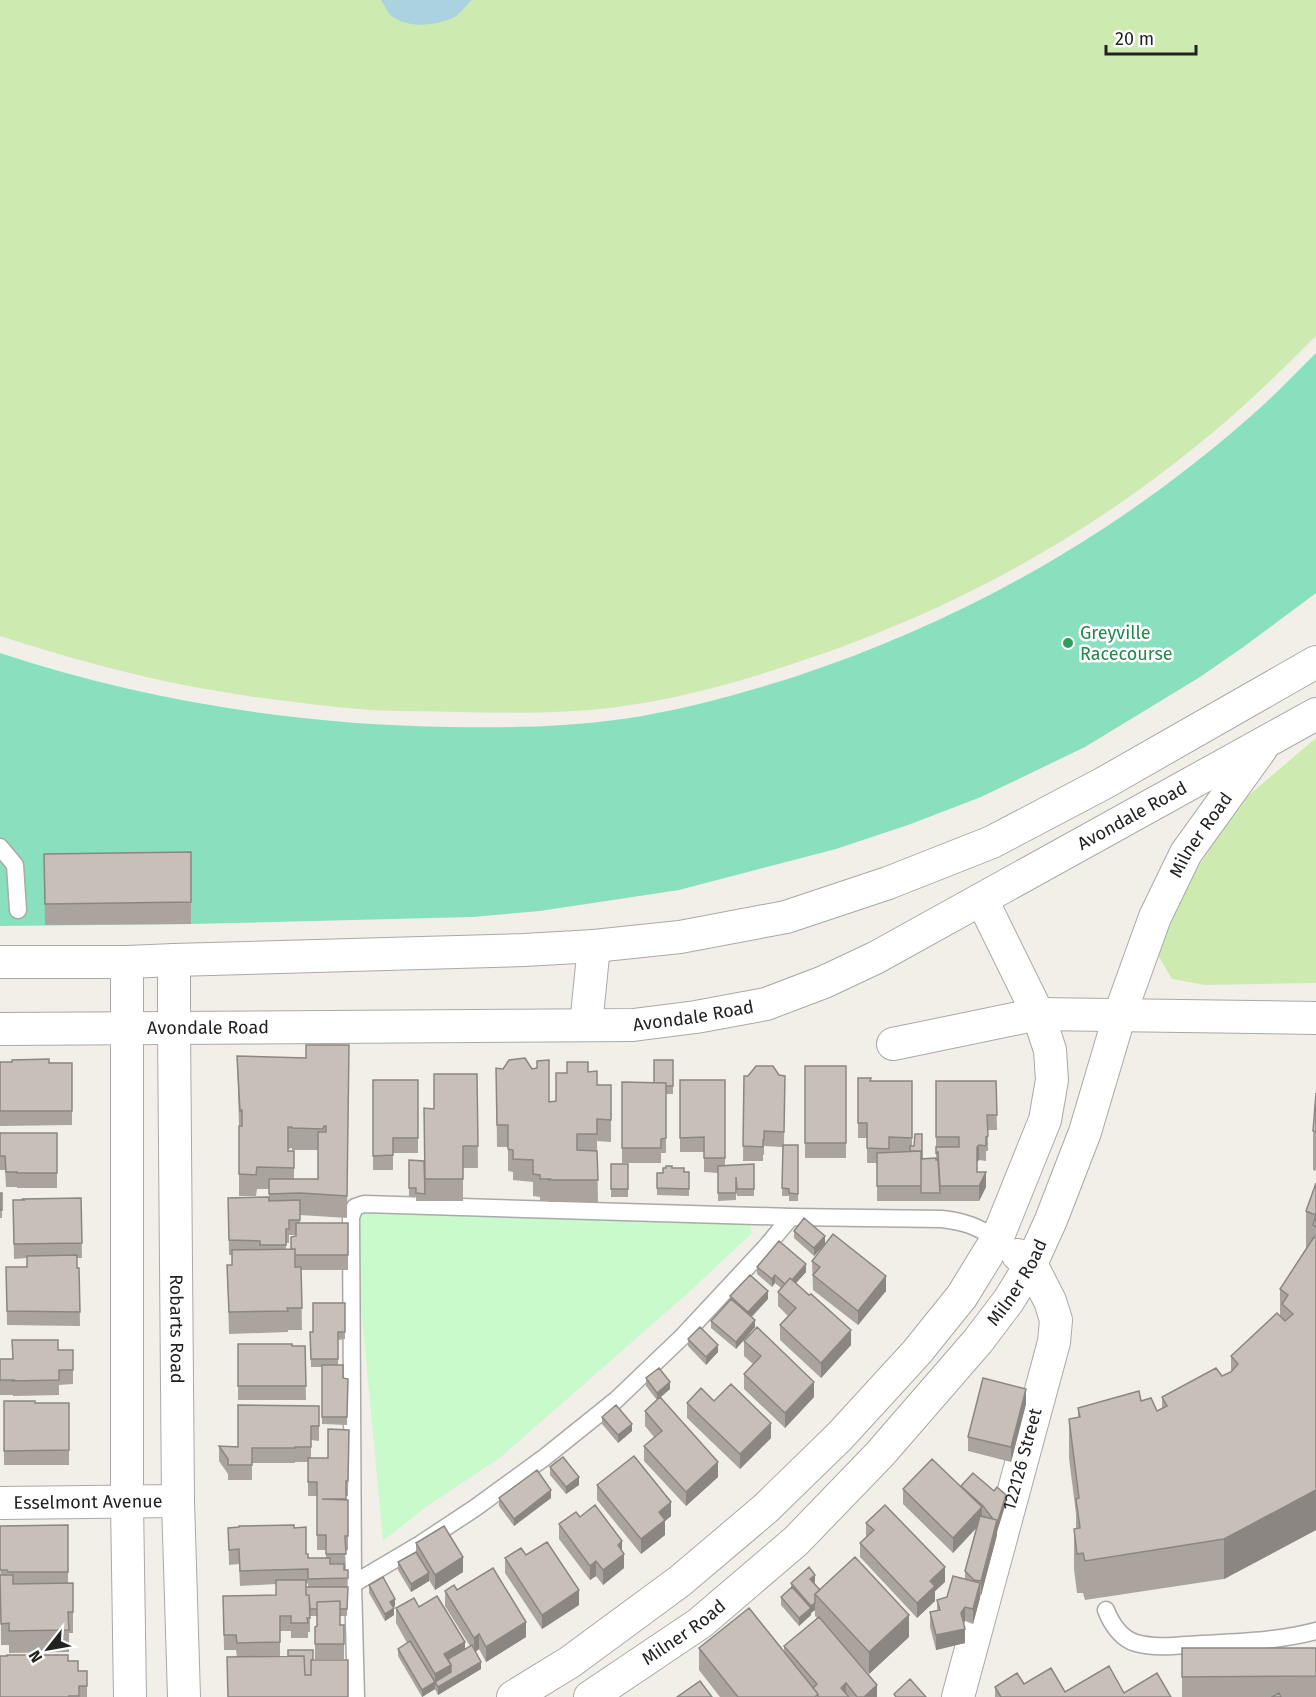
<svg xmlns="http://www.w3.org/2000/svg" width="1316" height="1697" font-family="'Fira Sans',sans-serif">
<style>
.grass{fill:#cdebb0}
.park{fill:#c8facc}
.pitch{fill:#88e0be}
.water{fill:#aad3df}
.lines{fill:none;stroke-linecap:round;stroke-linejoin:round}
.lane-casing{stroke:#a9a9a9;stroke-width:19}
.street-casing{stroke:#a9a9a9;stroke-width:34}
.lane{stroke:#fff;stroke-width:16}
.street{stroke:#fff;stroke-width:32}
.wall{fill:#aba49e;fill-rule:evenodd}
.shaded-wall{fill:#8b8681}
.building{fill:#c7bfb8;stroke:#8b8681;stroke-width:1.5}
.leisure-dot{fill:#2e9e5b;stroke:#fff;stroke-width:2}
.labels{text-anchor:middle;stroke-width:5;stroke-linejoin:round;paint-order:stroke}
.leisure-label{font-size:18px;fill:#27864d;stroke:#fff;text-anchor:start}
.street-label{font-size:18px;fill:#222;stroke:#fff}
</style>
<rect width="100%" height="100%" fill="#f2efe9"/>
<path class="grass" d="M0 0H1316V336C1279 373 1241 410 1200 443 1081 541 944 614 798 662 740 682 678 699 617 707 565 714 511 713 459 712 425 711 392 712 358 709 304 704 248 697 194 687 129 675 63 656 0 636Z
M1316 738V983L1205 985 1172 979 1156 952 1176 900 1242 801Z"/>
<path class="park" d="M351 1200 748 1213 752 1233 688 1293 501 1457 426 1507 383 1541Z"/>
<path class="pitch" d="M1316 353V593L1242 648 1200 677 1085 747 981 797 908 825 836 849 679 890 540 911 472 917 191 924 0 926V653C146 701 298 725 451 727 508 728 567 727 623 719 682 710 740 694 797 676 961 622 1113 536 1243 423 1269 401 1292 377 1316 353Z"/>
<path class="water" d="M381 0H472C466 5 461 13 455 17 437 26 402 30 388 12 386 9 384 4 381 0Z"/>
<g class="lines">
<g class="lane-casing">
<path id="lane" d="M0 847 15 865 18 910
M353 1584 419 1545 475 1508 545 1457 616 1400 683 1336 765 1248 791 1217
M1106 1610C1111 1623 1121 1639 1136 1643 1157 1649 1180 1645 1201 1644 1239 1642 1279 1641 1316 1631
M356 1697 353 1584 351 1217 355 1207 364 1204 791 1217 942 1219C966 1222 976 1226 997 1239"/>
</g>
<g class="street-casing">
<g id="street">
<path id="s1" d="M174 960V1028L178 1501 184 1697"/>
<path d="M0 962H127L174 960 524 950 594 946 680 937 786 917 888 883 992 842 1104 783 1316 662"/>
<path d="M127 962V1502L130 1697"/>
<path d="M586 1025 594 946"/>
<path id="s2" d="M0 1029 633 1025 696 1017 766 1004 824 982 875 958 1316 714"/>
<path d="M893 1044 1038 1014 1316 1018"/>
<path id="s3" d="M0 1503 178 1501"/>
<path d="M513 1697 570 1662 680 1581 765 1509 840 1436 917 1352 962 1296 997 1239 1045 1120 1052 1080 1050 1050 1038 1014 982 900"/>
<path id="s4" d="M590 1697 700 1623 796 1541 880 1454 978 1341 1009 1300 1031 1264 1051 1220 1085 1132 1120 1014 1155 917 1186 853 1261 749"/>
<path id="s5" d="M958 1697 1054 1342 1056 1320 1050 1301 1031 1264 1018 1255"/>
</g>
</g>
<use href="#lane" class="lane"/>
<use href="#street" class="street"/>
</g>
<path class="wall" d="M44 854 191 902V924L45 925Z
M349 1045 347 1218 300 1215V1223H348V1270H301L302 1330H288V1332L229 1334 227 1265H232V1255H229L228 1198 269 1197V1189H257L256 1196H239V1126L237 1056 306 1058ZM292 1148V1150H318V1179H294V1151H288V1149ZM289 1235H296V1236L291 1249H286V1243H289Z
M673 1060V1094H666V1153H661V1163H622V1082L654 1083Z
M0 1062 72 1063V1125L0 1126Z
M805 1066H846V1158H805Z
M496 1068 549 1102 556 1101 588 1072 597 1085H611V1142L597 1141 598 1202H549V1201H540V1197L533 1196V1182L513 1180V1172L508 1171V1147H497Z
M477 1074 478 1168H463V1201H416V1196H409V1160L424 1161 434 1109Z
M779 1075 785 1076 784 1145H798V1201H789V1196H782L783 1147 764 1146V1155H763V1161H743L744 1076Z
M858 1078 871 1081H912V1146L922 1158 936 1160V1081H996L997 1130H988V1151H986V1161L979 1160 977 1162V1172L986 1187 979 1201H877V1163H867V1138H858Z
M373 1080H418V1153H393V1170H373Z
M680 1080H725V1165L754 1164V1196H737L736 1185V1200L718 1201V1173L704 1172V1152H680Z
M1316 1093V1171L1313 1170V1131Z
M0 1133H57V1188H17V1187H6L5 1170H0Z
M611 1164H628V1197H611Z
M672 1168 684 1172H689V1196L657 1195V1173H663Z
M1316 1183V1530L1224 1579 1085 1600 1083 1593H1077L1074 1569V1529H1076V1514L1069 1458V1419L1078 1417V1408L1141 1401 1157 1411 1162 1408V1397L1222 1376 1231 1371V1356L1280 1316V1289L1306 1249V1211Z
M0 1193H2V1218H0Z
M81 1198 82 1258H77V1268H79L80 1326 7 1325 6 1267H27V1258L14 1259 13 1200Z
M794 1231 825 1244 814 1256 794 1238Z
M812 1261 886 1291 858 1325 813 1290Z
M757 1267 806 1272 796 1283 851 1345 821 1378 780 1340V1325L788 1316 778 1306V1292L781 1288 775 1283 772 1287 757 1274Z
M730 1296 768 1299 752 1317 755 1327 736 1349 711 1328V1321L730 1299Z
M345 1303V1339L338 1340V1365L343 1378 348 1379 347 1425 322 1424V1367H311L310 1332H313Z
M688 1339 718 1352 706 1365 688 1346Z
M744 1341 814 1397 785 1428 744 1389V1374L753 1364 744 1356Z
M238 1344 305 1346 306 1400H238Z
M58 1350H73V1384L59 1385V1395L13 1396V1395H0V1359H12Z
M646 1378 670 1389 660 1398 718 1477 686 1506 644 1461V1446L654 1437 645 1426V1411L657 1400 646 1386Z
M4 1401 35 1403H69V1465H4Z
M714 1401 771 1438 740 1469 687 1418V1403Z
M1026 1404 1011 1462 968 1451V1437Z
M319 1406V1441L311 1440V1458H328L349 1430 348 1496H346V1500H348V1550L345 1551 346 1569H344V1570H348L347 1616H340V1625H344V1659H315V1627L317 1626V1616H310V1632H308V1638H291V1631H280V1656L313 1660 348 1697 237 1657 236 1650H224L223 1596 276 1595V1584L240 1586 239 1564 229 1565 228 1528H294L308 1558H326V1550H317V1496H308V1462H295V1463H252V1480H228V1474L219 1461V1446L238 1447ZM308 1583V1587L306 1595V1584Z
M602 1417 632 1431 618 1443 602 1424Z
M550 1467 579 1485 566 1494 550 1475Z
M597 1485 671 1516 665 1521V1535L641 1554 597 1500Z
M961 1486 1006 1503 997 1531V1535L973 1624 965 1621 964 1624 965 1643 936 1650 930 1627V1612L937 1610V1600L947 1597 965 1579V1571L976 1528 953 1553 903 1504V1489Z
M499 1498H551L514 1526 499 1506Z
M580 1517 622 1551 624 1568 603 1585 596 1576 590 1580 559 1539V1524Z
M866 1523 945 1582 935 1591V1601L917 1618 860 1557V1543L866 1537Z
M68 1525V1583L73 1612V1633H69V1652L9 1653V1645H1L0 1526Z
M416 1543 463 1572 435 1590 429 1580V1581L411 1592 398 1570V1562L416 1552Z
M526 1555 579 1605 542 1629 505 1573V1558Z
M815 1582 814 1583 820 1590 909 1637 869 1674 854 1658 877 1697H720L699 1670V1648L784 1652V1646L817 1618 815 1616V1610L811 1613V1615L799 1626 781 1605V1597L791 1588V1583Z
M369 1585 395 1606 394 1607V1615L385 1621 369 1593Z
M457 1590 526 1637 486 1662 479 1649 475 1652 481 1669 438 1695 435 1689 422 1697 398 1656V1649L407 1643 396 1623V1608L419 1607 465 1649 470 1646 445 1606V1591Z
M1182 1648H1316V1697H1182Z
M68 1661 78 1671H87V1697H0Z
M1024 1684 1065 1692 1124 1693 1171 1697H995V1687Z"/>
<path class="shaded-wall" d="M979 1145V1160L977 1162V1147Z
M986 1172V1187L979 1201V1186Z
M825 1236V1244L814 1256V1248Z
M806 1264V1272L787 1293V1286Z
M775 1275V1283L772 1287V1279Z
M886 1276V1291L858 1325V1311Z
M768 1291V1299L748 1320V1312Z
M755 1320V1327L736 1349V1342Z
M851 1330V1345L821 1378V1363Z
M718 1345V1352L706 1365V1357Z
M670 1382V1389L657 1400V1393Z
M814 1382V1397L785 1428V1413Z
M1026 1389V1404L1011 1462V1447Z
M771 1423V1438L740 1469V1454Z
M632 1424V1431L618 1443V1435Z
M718 1462V1477L686 1506V1492Z
M579 1477V1485L566 1494V1487Z
M551 1490V1498L514 1526V1519Z
M1316 1490V1530L1224 1579V1539Z
M1006 1495V1503L997 1532V1524Z
M671 1502V1516L665 1521V1535L641 1554V1539L659 1512Z
M982 1507V1522L953 1553V1538Z
M997 1520V1535L981 1596V1581Z
M622 1541V1555L624 1554V1568L603 1585V1570L618 1545Z
M463 1557V1572L435 1590V1575Z
M596 1561V1576L590 1580V1566Z
M945 1567V1582L935 1591V1601L917 1618V1603L930 1581Z
M429 1573V1581L411 1592V1584Z
M815 1575V1582L810 1586V1579Z
M980 1583V1598L973 1624V1609Z
M579 1590V1605L542 1629V1615Z
M395 1599V1606L390 1609V1602Z
M815 1603V1610L811 1613V1606Z
M965 1607V1621L961 1628V1613Z
M394 1608V1615L385 1621V1614Z
M811 1608V1615L799 1626V1618Z
M909 1615V1637L869 1674V1652Z
M526 1622V1637L486 1662V1647Z
M965 1629V1643L936 1650V1635Z
M479 1634V1649L474 1653V1638Z
M465 1642V1657L451 1680 435 1682V1674L444 1654Z
M481 1662V1669L438 1695V1687Z
M435 1682V1689L422 1697V1690Z
M846 1683V1697L841 1688Z
M877 1685V1697H864Z"/>
<path class="building" d="M191 852V902L45 904 44 854Z
M306 1045H349L347 1196 300 1193 269 1194V1179H318V1132H326V1126H324L323 1129 292 1128V1127H288V1151H294V1168L257 1167 256 1175 239 1174V1126H242V1110L240 1111 237 1056 306 1058Z
M525 1058 532 1069 537 1068V1061L549 1060V1102L556 1101V1073H567V1062H588V1072L597 1071V1085H611V1120L597 1119V1134H577V1150L597 1151 598 1180H549L550 1179H540V1175L533 1174V1160L513 1159V1150L508 1149V1125H497L496 1068 503 1069 509 1060Z
M49 1059V1063H72V1111H0V1062H12V1060Z
M654 1060H673V1086H666V1083H654Z
M756 1066H773L779 1075 785 1076 784 1132 764 1131V1140H763V1147L743 1146 744 1076H748Z
M805 1066H846V1143H805Z
M434 1074H477L478 1146H463V1179H425L424 1108 434 1109Z
M858 1078H871L870 1081H912V1138L889 1137V1149L867 1148V1123H858Z
M373 1080H418V1138H393V1155L373 1156Z
M680 1080H725V1158H704V1137L680 1138Z
M936 1081H996L997 1115H987L988 1136 986 1137V1146L979 1145 977 1147V1172H986L979 1186H940L938 1152 936 1153V1147H959V1137H936Z
M622 1082 666 1083V1138L661 1139V1148H622Z
M1316 1093V1132L1313 1131Z
M0 1133H57V1173H17V1172H6L5 1156H0Z
M915 1134H922V1158H921V1151H910V1146H914Z
M783 1145H798V1194L789 1193V1189L782 1188Z
M921 1151V1186H877V1153Z
M936 1158V1160H938L940 1193H921V1159Z
M409 1160 424 1161 425 1194 416 1193V1188H409Z
M611 1164H628V1189H611Z
M754 1164V1189H737L736 1177V1193H718V1166Z
M666 1166H672V1168H684V1172H689V1189L657 1188V1173H663V1168H666Z
M1316 1183V1227L1313 1225 1316 1215 1306 1211Z
M0 1193H2V1210H0Z
M269 1197V1201L300 1200V1220H289V1229H286V1245H260V1241L229 1240 228 1198Z
M81 1198 82 1243 14 1244 13 1200H24L23 1199Z
M804 1218 825 1236 814 1248 794 1231Z
M296 1223H348V1255H295V1249H291V1237L296 1236Z
M833 1234 886 1276 858 1311 813 1275 820 1267 812 1261Z
M1314 1237 1316 1239V1490L1224 1539 1085 1561 1083 1553 1077 1554 1074 1529 1080 1528 1076 1499 1079 1498 1069 1419 1080 1417 1078 1408 1139 1391 1141 1401 1151 1398 1157 1411 1167 1406 1162 1397 1216 1368 1222 1376 1231 1372 1238 1364 1231 1356 1277 1313 1285 1321 1293 1314 1282 1304 1288 1295 1280 1289Z
M779 1241 806 1264 792 1280 790 1278 785 1284 775 1275 772 1279 757 1267Z
M295 1249V1267H301L302 1308H287L288 1311 229 1312 227 1265H232V1250Z
M77 1255V1268H79L80 1312 7 1311 6 1267H27V1256Z
M750 1275 768 1291 748 1312 730 1296Z
M790 1278 809 1295 811 1294 851 1330 821 1363 780 1325 796 1308 778 1292Z
M731 1299 755 1320 736 1342 711 1321Z
M313 1303H345V1332H338V1359H311L310 1332H313Z
M700 1327 718 1345 706 1357 688 1339Z
M757 1327 814 1382 785 1413 744 1374 761 1356 744 1341Z
M12 1340H58V1350H73V1370H59V1380L13 1381 14 1380H0V1359H13Z
M238 1344H292V1346H305L306 1386H238Z
M322 1365H343V1378L348 1379 347 1417H322Z
M659 1368 670 1382 657 1393 646 1378Z
M983 1378 1026 1389 1011 1447 968 1437Z
M731 1384 771 1423 740 1454 687 1403 701 1388 714 1401Z
M660 1397 718 1462 686 1492 644 1446 662 1431 645 1411Z
M4 1401H35V1403H69V1450L4 1451Z
M238 1405 319 1406V1426H311V1447H295V1448H252V1465H228V1459L219 1446 238 1447Z
M616 1405 632 1424 618 1435 602 1417Z
M328 1429 349 1430 348 1481H346V1499H322L348 1500V1536H345L346 1554H326V1535H317V1482H308V1458H328Z
M634 1456 671 1502 659 1512 665 1520 641 1539 597 1485Z
M563 1457 579 1477 566 1487 550 1467Z
M932 1459 982 1507 953 1538 903 1489Z
M537 1470 551 1490 514 1519 499 1498Z
M973 1473 994 1491 997 1487 1006 1495 997 1524V1520L993 1519 983 1506 961 1486Z
M595 1505 622 1541 618 1545 624 1554 603 1570 596 1561 590 1566 559 1524 576 1512 580 1517Z
M885 1505 945 1567 930 1581 935 1586 917 1603 860 1543 874 1530 866 1523Z
M980 1516 997 1520 981 1581 974 1580 965 1571Z
M68 1525V1572H8L7 1570H0V1526Z
M294 1525V1528L306 1527V1554H308V1558H330V1564H344V1570H348V1578L308 1579V1569L240 1571 239 1549 229 1550 228 1528 239 1527V1526Z
M444 1526 463 1557 435 1575 416 1543Z
M547 1542 579 1590 542 1615 505 1558 521 1548 526 1555Z
M416 1552 429 1573 411 1584 398 1562Z
M855 1557 909 1615 869 1652 815 1594Z
M809 1567 815 1575 810 1579 820 1590 815 1594V1603L811 1606 791 1583Z
M493 1568 526 1622 486 1647 479 1634 474 1638 445 1591 454 1585 457 1590Z
M0 1575H13V1584L73 1583V1612H68L69 1630 9 1631V1623L1 1624Z
M953 1576 980 1583 973 1609 965 1607 961 1613 965 1629 936 1635 930 1612 940 1610 937 1600 947 1597Z
M383 1577 395 1599 390 1602 394 1608 385 1614 369 1585Z
M276 1580H306V1595H309L310 1618H307L308 1623H291V1616H280V1642L237 1643 236 1635H224L223 1596 276 1595Z
M306 1587H348L347 1609H340V1601L317 1602V1609H310L309 1595H306Z
M792 1587 811 1608 799 1618 781 1597Z
M437 1596 465 1642 444 1654 451 1665 435 1674 396 1608 414 1598 419 1607Z
M340 1601V1625H344V1644H315V1627L317 1626V1602Z
M749 1608 818 1694 815 1697H738L699 1648Z
M819 1617 877 1685 864 1697H857L846 1683 841 1688 849 1697H818V1694L813 1688 817 1684 784 1646Z
M410 1641 435 1682 422 1690 398 1649Z
M472 1645 481 1662 438 1687 435 1682 451 1672V1665L448 1659Z
M1182 1648H1316V1676L1182 1677Z
M288 1650H313V1660H311V1675H305L304 1656H288Z
M7 1655H68V1661H78V1671H87V1686H79V1696H69V1697H0V1656H7Z
M304 1656 305 1675H311V1660H348V1697H228L227 1657Z
M1109 1666 1124 1693 1157 1673 1171 1697H1001L995 1687 1017 1673 1024 1684 1051 1668 1065 1692Z
M910 1679 926 1697H896L894 1694Z
M700 1681 712 1697H677Z
M1279 1693 1281 1697H1272Z"/>
<circle class="leisure-dot" cx="1068" cy="643" r="6"/>
<g class="labels">
<g class="leisure-label">
<text x="1080" y="639">Greyville<tspan x="1080" dy="21">Racecourse</tspan></text>
</g>
<g class="street-label">
<text dy="6" stroke="none"><textPath href="#s2" startOffset="1180">Avondale Road</textPath></text>
<text dy="6" stroke="none"><textPath href="#s4" startOffset="1086">Milner Road</textPath></text>
<text dy="6" stroke="none"><textPath href="#s2" startOffset="694">Avondale Road</textPath></text>
<text dy="6" stroke="none"><textPath href="#s2" startOffset="208">Avondale Road</textPath></text>
<text dy="6" stroke="none"><textPath href="#s4" startOffset="600">Milner Road</textPath></text>
<text dy="6" stroke="none"><textPath href="#s1" startOffset="369">Robarts Road</textPath></text>
<text dy="6" stroke="none"><textPath href="#s5" startOffset="246">122126 Street</textPath></text>
<text dy="6" stroke="none"><textPath href="#s3" startOffset="88">Esselmont Avenue</textPath></text>
<text dy="6" stroke="none"><textPath href="#s4" startOffset="114">Milner Road</textPath></text>
</g>
</g>
<g transform="translate(48 1649) rotate(239)" stroke="#ffffff" stroke-width="4.5" paint-order="stroke">
<path d="M0-4.5L10 22L0 15L-10 22Z" fill="#222222"/>
<text y="-9" font-size="16" font-weight="bold" text-anchor="middle" fill="#222222">N</text>
</g>
<path d="M1106 45v9h90v-9" fill="none" stroke="#222222" stroke-width="3"/>
<text x="1115" y="45" font-size="18" fill="#222222" stroke="#ffffff" stroke-width="4.5" paint-order="stroke">20 m</text>
</svg>
